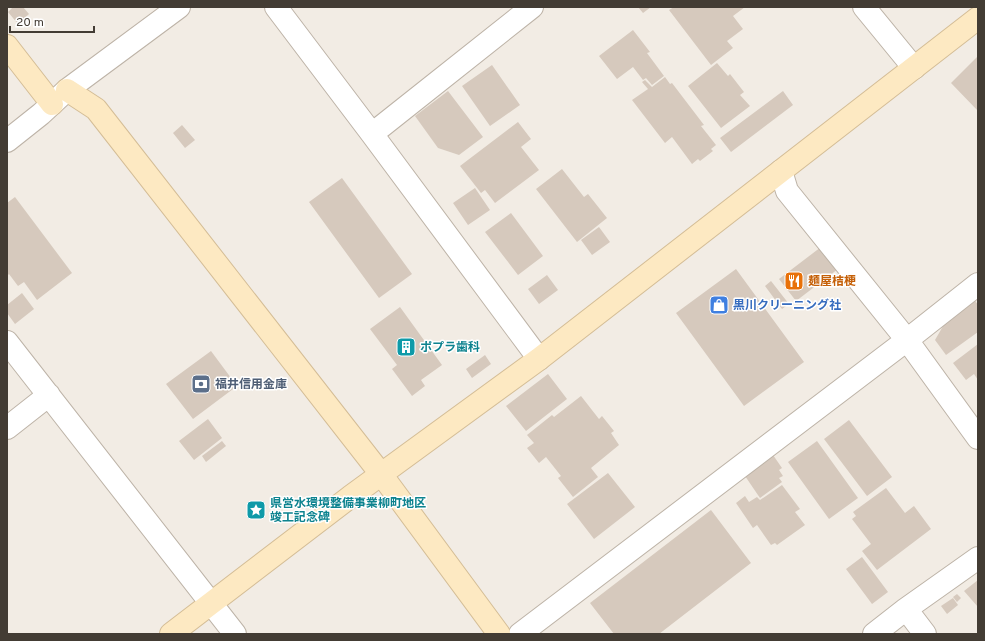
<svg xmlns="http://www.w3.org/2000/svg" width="985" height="641" font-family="Overpass,'Noto Sans JP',sans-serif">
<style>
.building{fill:#d6c9bd}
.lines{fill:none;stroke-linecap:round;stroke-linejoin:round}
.street-casing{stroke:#bdb3a7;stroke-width:24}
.secondary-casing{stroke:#d4bd96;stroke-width:24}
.street{stroke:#fff;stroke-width:22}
.secondary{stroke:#fde9c2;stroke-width:22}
.labels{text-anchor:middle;stroke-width:3;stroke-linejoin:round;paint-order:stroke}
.food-label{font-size:12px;font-weight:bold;fill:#c56008;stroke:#fff;text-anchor:start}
.shop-label{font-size:12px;font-weight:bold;fill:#366cbe;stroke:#fff;text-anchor:start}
.culture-label{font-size:12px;font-weight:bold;fill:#0d838f;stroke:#fff;text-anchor:start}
.service-label{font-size:12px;font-weight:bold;fill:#4e5e75;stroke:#fff;text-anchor:start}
</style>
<rect width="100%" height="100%" fill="#f2ece4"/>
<path class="building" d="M13 7H23L29 14 18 24 8 12Z
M638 7H651L643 13Z
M674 7H745L733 16 743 29 727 41 733 48 711 65 669 10Z
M633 30 650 52 647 53 664 76 652 85 646 78 643 80 633 67 617 79 599 56Z
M977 57H978V111L951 83Z
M717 63 728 76 730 74 744 92 740 95 750 106 721 128 688 86Z
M492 65 520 105 490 126 462 86Z
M665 77 670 84 672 83 704 125 701 126 716 145 711 149 713 151 700 161 698 159 692 164 672 137 665 143 632 100 648 89 642 82 645 80 652 87Z
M448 91 483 137 459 155 438 148 415 116Z
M783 91 793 105 731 152 720 138Z
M518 122 531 139 521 147 539 170 495 203 485 190 481 193 460 166Z
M182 125 195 140 185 148 173 133Z
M562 169 584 197 588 194 607 218 577 242 536 189Z
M342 178 412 274 379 298 309 202Z
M475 188 490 210 468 225 453 203Z
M15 197 72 273 37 300 24 282 18 286 9 274 7 276V203Z
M511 213 543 256 518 275 485 232Z
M599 227 610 242 592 255 581 240Z
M821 247 838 269 796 301 779 279Z
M736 269 804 362 744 406 676 313Z
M547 275 558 290 539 304 528 289Z
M771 281 789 304 782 309 765 286Z
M22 293 34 309 15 324 7 313V305Z
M974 299 978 305V332L946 355 935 340 946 321Z
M400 307 442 365 421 380 425 386 412 396 392 369 397 365 370 329Z
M978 344V380L974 374 966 380 953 363Z
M211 351 237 386 193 419 166 384Z
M485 355 491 364 472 378 466 369Z
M548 374 567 399 526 431 506 406Z
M581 396 599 419 602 416 614 431 611 433 619 445 591 468 598 477 573 497 558 478 561 476 546 457 539 463 527 448 534 443 527 435 552 415 554 417Z
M208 419 222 438 194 460 179 441Z
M849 420 892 477 867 496 824 439Z
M222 441 226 446 206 462 202 456Z
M817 441 858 498 829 519 788 462Z
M773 455 782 468 779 470 783 476 779 478 782 482 760 498 745 476Z
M608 473 635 507 594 539 567 504Z
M782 485 800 509 795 512 805 525 777 545 775 543 771 545 757 525 753 528 736 503 745 496 749 502 757 497 760 500Z
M886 488 905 513 914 506 931 529 877 570 862 551 871 544 852 519 856 516 853 512Z
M711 510 751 563 659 634H614L590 603Z
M862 557 888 592 872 604 846 569Z
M978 580V607L964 591Z
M957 594 961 598 957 602 953 597Z
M953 598 958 605 947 614 941 606Z"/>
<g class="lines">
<g class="street-casing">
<path id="street" d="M276 7 372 134 539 359
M864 7 914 68
M372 134 532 7
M7 141 41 114 67 90 179 7
M781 171 787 191 907 340 978 438
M7 342 235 634
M7 428 49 395
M906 609 925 634
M520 634 907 340 978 284
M874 634 906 609 978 558"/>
</g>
<g class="secondary-casing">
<path id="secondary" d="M7 46 52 104
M67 90 96 109 381 474 499 634
M171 634 350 497 539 359 978 18"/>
</g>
<use href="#street" class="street"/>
<use href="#secondary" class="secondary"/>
</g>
<defs>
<g id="restaurant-square" transform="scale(1)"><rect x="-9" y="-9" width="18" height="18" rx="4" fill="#e8710a" stroke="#fff"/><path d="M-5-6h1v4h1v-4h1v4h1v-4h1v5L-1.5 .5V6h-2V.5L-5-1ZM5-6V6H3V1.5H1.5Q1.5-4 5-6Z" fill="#fff"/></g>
<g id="shop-square" transform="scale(1)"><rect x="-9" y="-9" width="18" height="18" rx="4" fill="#3f7fe0" stroke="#fff"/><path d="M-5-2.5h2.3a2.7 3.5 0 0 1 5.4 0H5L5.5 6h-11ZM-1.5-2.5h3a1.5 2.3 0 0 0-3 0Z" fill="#fff"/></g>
<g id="building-square" transform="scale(1)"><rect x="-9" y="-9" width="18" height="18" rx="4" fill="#0f9aa8" stroke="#fff"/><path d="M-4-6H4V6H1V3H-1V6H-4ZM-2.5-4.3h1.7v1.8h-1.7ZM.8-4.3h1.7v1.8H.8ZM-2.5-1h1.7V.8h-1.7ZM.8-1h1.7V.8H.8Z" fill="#fff"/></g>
<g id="bank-square" transform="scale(1)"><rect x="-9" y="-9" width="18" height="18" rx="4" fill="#5c6f8a" stroke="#fff"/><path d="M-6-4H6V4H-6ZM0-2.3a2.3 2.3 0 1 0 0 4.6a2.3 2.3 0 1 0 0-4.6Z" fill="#fff"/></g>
<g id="sight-square" transform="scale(1)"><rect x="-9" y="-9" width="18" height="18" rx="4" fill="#0f9aa8" stroke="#fff"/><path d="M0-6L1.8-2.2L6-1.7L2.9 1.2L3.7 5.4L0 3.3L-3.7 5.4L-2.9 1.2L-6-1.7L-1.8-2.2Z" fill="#fff"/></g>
</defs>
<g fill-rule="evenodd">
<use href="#restaurant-square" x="794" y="281"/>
<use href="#shop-square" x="719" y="305"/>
<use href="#building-square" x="406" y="347"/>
<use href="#bank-square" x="201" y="384"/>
<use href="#sight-square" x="256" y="510"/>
</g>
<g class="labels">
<g class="food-label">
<text x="808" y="285">麺屋桔梗</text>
</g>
<g class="shop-label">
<text x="733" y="309">黒川クリーニング社</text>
</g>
<g class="culture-label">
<text x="420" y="351">ポプラ歯科</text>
<text x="270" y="507">県営水環境整備事業柳町地区<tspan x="270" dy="14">竣工記念碑</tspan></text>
</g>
<g class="service-label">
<text x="215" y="388">福井信用金庫</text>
</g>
</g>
<rect width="985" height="641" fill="none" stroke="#433c34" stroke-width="16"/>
<path d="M10 26v6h84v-6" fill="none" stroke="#433c34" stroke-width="2"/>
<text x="16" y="26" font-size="12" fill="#433c34" stroke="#ffffff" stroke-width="3" paint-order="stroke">20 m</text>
</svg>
